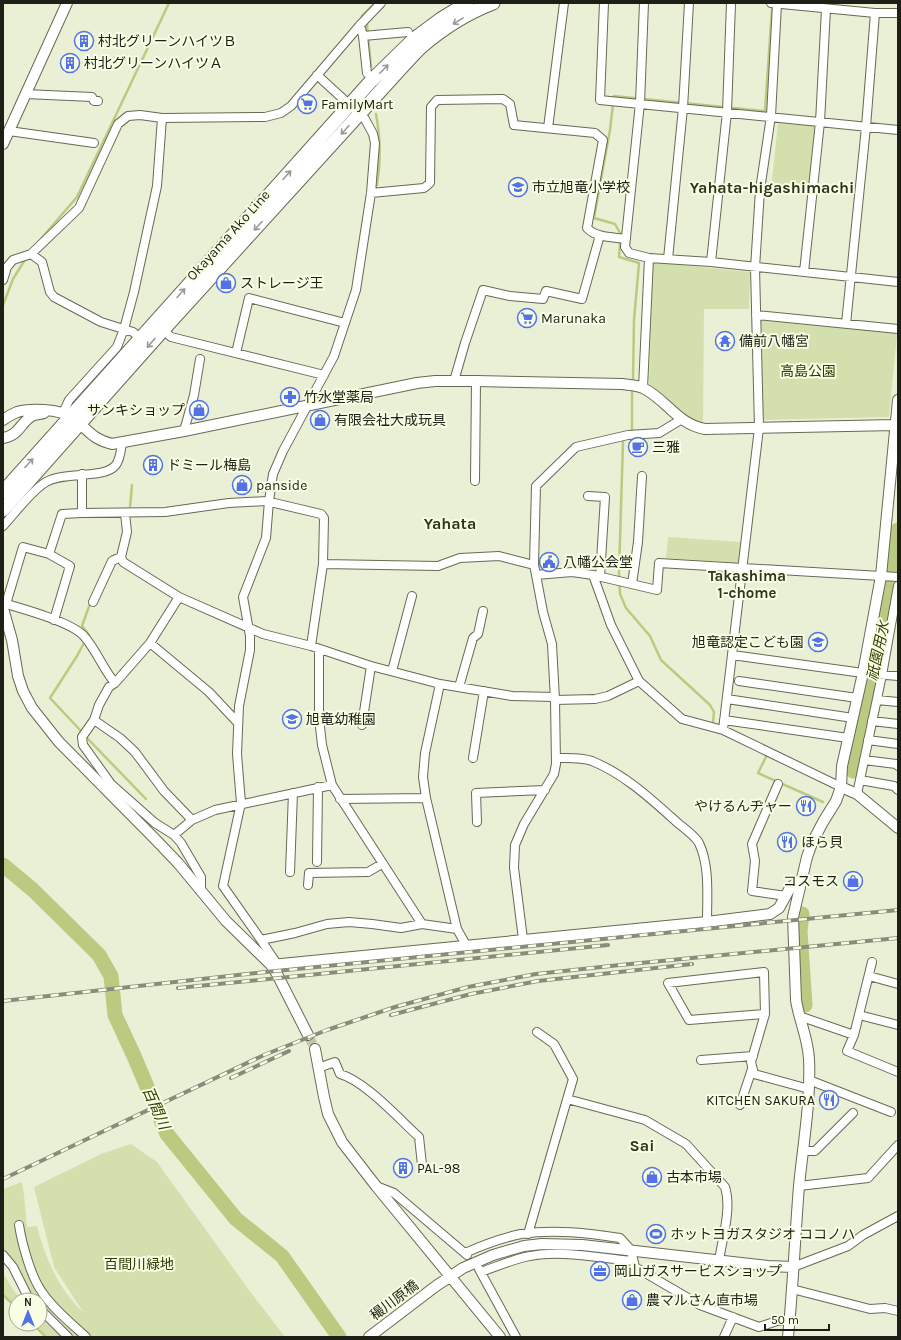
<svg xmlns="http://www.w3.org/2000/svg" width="901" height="1340" font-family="Karla,'Noto Sans JP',sans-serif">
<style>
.green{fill:#d3e0ad}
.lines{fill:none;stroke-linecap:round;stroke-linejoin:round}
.stream{stroke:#bacb81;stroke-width:2.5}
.river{stroke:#bacb81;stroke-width:15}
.tertiary-tunnel{stroke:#c0c6b0;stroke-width:10;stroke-dasharray:10 5;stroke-linecap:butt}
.minor-casing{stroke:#656b54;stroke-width:10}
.tertiary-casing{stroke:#656b54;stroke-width:12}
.primary-casing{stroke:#656b54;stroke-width:15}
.minor{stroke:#fff;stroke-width:8}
.tertiary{stroke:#fff;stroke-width:10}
.primary{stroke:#fff;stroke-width:13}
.rail-casing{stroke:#888c7b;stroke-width:4}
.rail{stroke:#f7fee3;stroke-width:2.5;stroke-dasharray:8;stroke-linecap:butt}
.oneway{stroke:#9a9b97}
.labels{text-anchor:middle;stroke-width:4;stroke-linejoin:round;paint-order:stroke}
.poi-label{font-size:14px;fill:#1e2017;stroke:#f7fee3;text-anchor:start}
.street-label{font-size:14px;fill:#1e2017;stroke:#f7fee3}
.park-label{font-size:14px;fill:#303900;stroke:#f7fee3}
.neighbourhood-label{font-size:15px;font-weight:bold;fill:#2f341f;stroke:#f7fee3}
.water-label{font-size:15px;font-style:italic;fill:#363f06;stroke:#f7fee3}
.quarter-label{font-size:16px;font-weight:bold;fill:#2f341f;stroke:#f7fee3}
</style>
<rect width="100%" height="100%" fill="#e9f0d6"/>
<path class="green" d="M778 122 818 126 810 195 771 191Z
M653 262 750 272 749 309H704L703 425 686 416 649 383Z
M761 317 893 331 897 335 889 417 762 420 758 321Z
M668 537 741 542 739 563 666 558Z
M131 1144 157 1162 249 1290 285 1337H89L54 1303 43 1290 19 1241 30 1279 37 1295 80 1337H75L30 1291 13 1260 3 1249V1189L22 1182 24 1194 27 1227 37 1226C45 1258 59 1290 83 1312L54 1267 34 1187 101 1154Z
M3 1273 14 1291 23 1300H16V1305L3 1294Z
M40 1317 61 1337H48L35 1324H40Z"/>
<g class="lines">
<path class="stream" d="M371 67 367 24 362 16 375 3
M376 114C380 136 381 162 377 185
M620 233 615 224 594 218 610 130 614 96 765 111 772 9
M40 240 77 197 169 3
M620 243 619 257 639 263 634 320 633 379
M3 305 13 279 26 258
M632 430V392
M623 442 619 572 620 594 626 608 650 636 661 660 710 705 714 712 713 722
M130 508 132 485
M111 559 112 556 119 554
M87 638 89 635 82 626 91 601
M81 731 50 698 77 656 85 641
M87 738 146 799
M766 757 758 773 823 802
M3 1295 16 1307
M33 1324 46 1337"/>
<path class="river" d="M853 771 873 680 892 582 898 530
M3 865 33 890 99 955 111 976 115 1015 134 1056 167 1134 236 1219 282 1256 339 1337
M802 914 800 931 805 1005"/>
<path class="tertiary-tunnel" d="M308 1035 315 1049"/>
<g class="minor-casing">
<path id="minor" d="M604 3 600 100 898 130
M644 3 640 103 625 247 629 253 649 258 711 262 898 282
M771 3 875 13H898
M360 25 363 36 367 73
M363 36 408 32
M25 94 92 97 94 101H98
M548 128 564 3
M9 131 94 143
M371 193 424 188 430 183 431 107 437 100 503 99 510 104 514 125 595 133 603 140 587 228C596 238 614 237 626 239
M31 254 42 262 50 292 54 297 101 322 133 332 140 338
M668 259 683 108 689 3
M711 262 727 112 731 3
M804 272 820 122 826 9
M3 280 7 267 13 260 31 254 79 208 118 124 128 116 140 115 162 118 265 117 281 113 291 106 360 25 381 3
M756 315 898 329
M846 324 866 127 875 13
M163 330 171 337 324 375
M236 353 249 298 345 323
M454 381 465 343 483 290 510 296 543 299 546 291 582 299 600 235
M643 388 649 258
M63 413 69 400 117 347 124 329 134 292 157 186 162 118
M682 419 659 433 628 435 576 447 536 486 534 565 536 575 572 572 593 575 611 625 639 681 682 719 723 730 841 787
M184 431 194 395 200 359
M82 474V513L165 512 229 503 266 501 321 514 324 518 323 564 311 646
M475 481 476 381
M588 496 605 497 600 577
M125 513 127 532 121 557 123 562 179 597 263 634 311 646 371 666 440 684 512 696 555 697
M3 526C15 513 32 490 46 482 65 471 103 479 115 466 120 461 121 450 122 443
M323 564 438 566 460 558 499 556 534 565
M593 575 657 590 659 563 898 577
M632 584 638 542 642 476
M93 602 112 561 121 557
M3 603C23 609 68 621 83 635 96 649 103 669 115 683
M6 604 23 547 49 554
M54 620 70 566 49 554 62 514 82 513
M150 643 209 692 238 723
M732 655 863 673 898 676
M392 671 412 596
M739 681 857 698
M440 684 425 753 423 777 426 798 457 929 466 945
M459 687 473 638 478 634 483 611
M727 699 853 718
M555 700 595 699 608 696 639 681
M877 700 898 702
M94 720 120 738 135 752 164 791 192 820
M724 720 848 738
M872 721 898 724
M362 725 371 666
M723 730 759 428 755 268 760 190 771 116 777 4
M868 740 898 744
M473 758 484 691
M556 758C568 758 581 757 592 761 626 775 652 800 679 824 685 829 695 836 699 843 710 866 707 897 707 922
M864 760 896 764 898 766
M860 780 894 786 898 790
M111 784 155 823 174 835
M778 784 752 844 755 861 752 891 786 896
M332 785 422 924
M105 789 111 784 83 745 82 737 94 720 99 705 109 687 115 683 150 643 179 597
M857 794 882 675 898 586
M340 799 426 798
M477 822 476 793 545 790
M317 862 318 787
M290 872 293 793
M308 885 309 873 368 872 382 864
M201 889V877L181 843 174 835 192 820 215 810 332 785 322 745 319 718V649
M523 939 514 868 515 845 524 824 554 774 556 764 555 700 552 644 543 612 536 575
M261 940 295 933 327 924 349 922 372 924 401 928 422 924 457 929
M872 962 854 1035 847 1051 898 1072
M277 964 261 940 223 886 241 803 237 754 239 706 250 650V636L243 597 266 538 269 501 273 474 283 451 334 356 356 290 371 193 375 143 373 134 365 119 317 75
M869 976 898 984
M765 1014 689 1020 668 983 764 972 765 1014 751 1062 754 1074 809 1089
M859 1015 898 1025
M799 1016 854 1035
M701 1060 753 1056
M318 1068 335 1062 340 1074C365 1081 399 1119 419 1137L422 1165
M809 1080 891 1112
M567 1099 645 1120 686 1144 725 1187C732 1209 722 1239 719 1261
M740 1105 752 1069
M802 1151H815L853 1113
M376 1186 394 1193 467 1255
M799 1186 868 1178 898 1145
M19 1225C22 1244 31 1277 42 1292 53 1309 71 1323 86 1337
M528 1234 573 1079 554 1044 537 1032
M465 1253C483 1245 502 1238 521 1234 554 1229 588 1233 620 1238L631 1250 635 1267 700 1305 759 1327 777 1321 790 1320
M3 1255 13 1267 27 1295 31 1300
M793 1267 848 1246 863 1235 898 1216
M479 1269 516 1337
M481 1272C495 1267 509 1261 525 1257 560 1249 598 1258 633 1261
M792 1289 870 1309 885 1308 898 1311
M40 1309 68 1337
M724 1337 733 1317"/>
</g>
<g class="tertiary-casing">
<path id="tertiary" d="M3 144 67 3
M3 420C7 417 12 414 17 412 29 408 60 409 71 417 88 428 89 438 112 444L184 431 417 383 435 381H476L622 384C628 385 637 385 643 388 666 399 677 424 705 429L895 425
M3 438C21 435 20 421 34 415 37 414 41 414 44 413
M3 608 12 640 18 676 23 691 32 708 59 742 156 840 178 863 226 921 271 965 277 974 308 1035
M841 787 857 794 898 828
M271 965 707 922 770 914 779 908 790 888 802 878
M315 1049 324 1097 328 1114 342 1142 376 1186 500 1337
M369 1337 436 1286 463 1268 493 1255 524 1246 542 1244 582 1245 768 1266 793 1267
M788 1337C793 1287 795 1236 799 1186 803 1145 811 1100 809 1059 808 1038 799 1020 796 1000L793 917 807 857 812 843 823 822 836 801 841 787 842 766 863 673 881 576 898 400"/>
</g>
<g class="primary-casing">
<path id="primary" d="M3 492 371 81 414 39 441 19 467 3
M3 510 163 330 393 77C402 67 411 57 421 47 442 29 467 13 493 3"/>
</g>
<use href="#minor" class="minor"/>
<use href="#tertiary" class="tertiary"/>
<use href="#primary" class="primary"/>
<g class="rail-casing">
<path id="rail" d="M178 988 608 945
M3 1001 266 972 898 910
M391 1015 471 994 538 981 692 964
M231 1078 289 1051
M3 1179 264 1055 327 1030 395 1007 468 987 536 974 620 965 898 938"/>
</g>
<use href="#rail" class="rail"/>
</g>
<defs><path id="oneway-shaft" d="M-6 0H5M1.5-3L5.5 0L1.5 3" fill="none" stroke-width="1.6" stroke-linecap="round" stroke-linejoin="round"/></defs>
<g class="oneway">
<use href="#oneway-shaft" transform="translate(458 21) rotate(148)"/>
<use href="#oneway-shaft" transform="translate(384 69) rotate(-45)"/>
<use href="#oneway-shaft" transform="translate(345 130) rotate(132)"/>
<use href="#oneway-shaft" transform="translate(287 175) rotate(-48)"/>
<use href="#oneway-shaft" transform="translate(258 226) rotate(132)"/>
<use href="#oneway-shaft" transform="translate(181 293) rotate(-48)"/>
<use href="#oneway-shaft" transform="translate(151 343) rotate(131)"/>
<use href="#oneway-shaft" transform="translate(29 463) rotate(-48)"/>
</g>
<defs>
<g id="building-ring" transform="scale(1)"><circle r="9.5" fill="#f7fee3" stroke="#5372e7" stroke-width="1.5"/><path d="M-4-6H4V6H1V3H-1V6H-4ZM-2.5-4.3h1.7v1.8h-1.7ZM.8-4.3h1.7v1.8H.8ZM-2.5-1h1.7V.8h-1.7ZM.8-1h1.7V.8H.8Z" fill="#5372e7"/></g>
<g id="supermarket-ring" transform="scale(1)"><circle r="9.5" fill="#f7fee3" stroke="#5372e7" stroke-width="1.5"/><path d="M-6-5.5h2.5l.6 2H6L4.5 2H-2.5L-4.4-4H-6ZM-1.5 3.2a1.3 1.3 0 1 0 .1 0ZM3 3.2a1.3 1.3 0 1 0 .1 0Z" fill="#5372e7"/></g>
<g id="school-ring" transform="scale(1)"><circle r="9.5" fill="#f7fee3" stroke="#5372e7" stroke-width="1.5"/><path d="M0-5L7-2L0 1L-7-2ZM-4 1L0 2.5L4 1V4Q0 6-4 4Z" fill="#5372e7"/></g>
<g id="shop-ring" transform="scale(1)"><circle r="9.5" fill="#f7fee3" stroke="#5372e7" stroke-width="1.5"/><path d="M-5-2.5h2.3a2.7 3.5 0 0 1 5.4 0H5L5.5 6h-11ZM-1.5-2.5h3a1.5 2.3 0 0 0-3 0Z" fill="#5372e7"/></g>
<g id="temple-ring" transform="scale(1)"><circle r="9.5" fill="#f7fee3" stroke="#5372e7" stroke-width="1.5"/><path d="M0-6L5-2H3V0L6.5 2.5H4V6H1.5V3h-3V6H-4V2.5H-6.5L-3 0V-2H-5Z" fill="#5372e7"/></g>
<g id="pharmacy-ring" transform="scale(1)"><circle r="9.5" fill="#f7fee3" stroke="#5372e7" stroke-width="1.5"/><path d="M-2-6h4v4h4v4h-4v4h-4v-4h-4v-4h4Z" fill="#5372e7"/></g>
<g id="cafe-ring" transform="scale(1)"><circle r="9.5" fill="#f7fee3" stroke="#5372e7" stroke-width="1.5"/><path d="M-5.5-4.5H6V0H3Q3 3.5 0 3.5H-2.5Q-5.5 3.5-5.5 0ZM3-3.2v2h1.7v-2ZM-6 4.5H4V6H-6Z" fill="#5372e7"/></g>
<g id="civic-ring" transform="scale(1)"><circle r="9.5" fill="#f7fee3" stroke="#5372e7" stroke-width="1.5"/><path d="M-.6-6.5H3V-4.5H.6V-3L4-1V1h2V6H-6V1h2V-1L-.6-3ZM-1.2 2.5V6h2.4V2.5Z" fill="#5372e7"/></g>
<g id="restaurant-ring" transform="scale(1)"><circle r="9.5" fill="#f7fee3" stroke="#5372e7" stroke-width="1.5"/><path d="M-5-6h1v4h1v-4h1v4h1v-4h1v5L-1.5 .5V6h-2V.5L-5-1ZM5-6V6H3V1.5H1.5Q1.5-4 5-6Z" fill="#5372e7"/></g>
<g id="stadium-ring" transform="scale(1)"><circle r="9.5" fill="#f7fee3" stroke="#5372e7" stroke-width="1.5"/><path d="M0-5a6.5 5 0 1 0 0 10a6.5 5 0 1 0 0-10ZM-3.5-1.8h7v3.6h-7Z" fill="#5372e7"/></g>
<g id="office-ring" transform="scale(1)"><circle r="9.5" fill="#f7fee3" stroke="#5372e7" stroke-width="1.5"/><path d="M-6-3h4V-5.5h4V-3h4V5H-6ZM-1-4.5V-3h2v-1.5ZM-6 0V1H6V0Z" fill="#5372e7"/></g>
</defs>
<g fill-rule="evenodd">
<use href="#building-ring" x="84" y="41"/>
<use href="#building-ring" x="70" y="63"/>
<use href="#supermarket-ring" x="307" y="104"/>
<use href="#school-ring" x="518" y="187"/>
<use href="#shop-ring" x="226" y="283"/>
<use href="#supermarket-ring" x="527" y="318"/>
<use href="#temple-ring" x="725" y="341"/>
<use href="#pharmacy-ring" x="290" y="397"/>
<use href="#shop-ring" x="199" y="410"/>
<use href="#shop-ring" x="320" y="420"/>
<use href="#cafe-ring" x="638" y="447"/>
<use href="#building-ring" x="153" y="465"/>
<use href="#shop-ring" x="242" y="485"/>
<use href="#civic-ring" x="549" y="562"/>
<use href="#school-ring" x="818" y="642"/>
<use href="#school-ring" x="292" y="719"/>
<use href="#restaurant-ring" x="806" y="806"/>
<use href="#restaurant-ring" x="787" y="842"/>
<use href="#shop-ring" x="853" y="881"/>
<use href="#restaurant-ring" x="829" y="1100"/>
<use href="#building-ring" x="403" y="1168"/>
<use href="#shop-ring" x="652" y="1177"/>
<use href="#stadium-ring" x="656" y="1234"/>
<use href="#office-ring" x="600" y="1271"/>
<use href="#shop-ring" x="632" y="1300"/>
</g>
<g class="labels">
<g class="poi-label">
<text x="98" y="46">村北グリーンハイツＢ</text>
<text x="84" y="68">村北グリーンハイツＡ</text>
<text x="321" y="109">FamilyMart</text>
<text x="532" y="192">市立旭竜小学校</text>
<text x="240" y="288">ストレージ王</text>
<text x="541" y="323">Marunaka</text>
<text x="739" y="346">備前八幡宮</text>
<text x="304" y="402">竹水堂薬局</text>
<text x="185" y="415" text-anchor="end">サンキショップ</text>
<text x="334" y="425">有限会社大成玩具</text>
<text x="652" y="452">三雅</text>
<text x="167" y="470">ドミール梅島</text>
<text x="256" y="490">panside</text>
<text x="563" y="567">八幡公会堂</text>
<text x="804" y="647" text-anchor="end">旭竜認定こども園</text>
<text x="306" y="724">旭竜幼稚園</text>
<text x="792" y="811" text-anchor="end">やけるんヂャー</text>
<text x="801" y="847">ほら貝</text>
<text x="839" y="886" text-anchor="end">コスモス</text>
<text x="815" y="1105" text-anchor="end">KITCHEN SAKURA</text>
<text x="417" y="1173">PAL-98</text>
<text x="666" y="1182">古本市場</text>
<text x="670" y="1239">ホットヨガスタジオ ココノハ</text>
<text x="614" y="1276">岡山ガスサービスショップ</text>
<text x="646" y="1305">農マルさん直市場</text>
</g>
<g class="street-label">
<text transform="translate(228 235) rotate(-48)" y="5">Okayama Ako Line</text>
<text transform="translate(394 1300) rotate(-37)" y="5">穝川原橋</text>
</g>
<g class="park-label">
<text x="808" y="376">高島公園</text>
<text x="139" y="1269">百間川緑地</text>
</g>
<g class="neighbourhood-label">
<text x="747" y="581">Takashima<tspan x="747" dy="17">1-chome</tspan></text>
</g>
<g class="water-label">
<text transform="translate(878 651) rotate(-78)" y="5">祇園用水</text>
<text transform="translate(156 1108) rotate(66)" y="5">百間川</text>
</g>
<g class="quarter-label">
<text x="772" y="193">Yahata-higashimachi</text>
<text x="450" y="529">Yahata</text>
<text x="642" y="1151">Sai</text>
</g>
</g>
<rect width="901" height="1340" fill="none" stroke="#1e2017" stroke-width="8"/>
<g transform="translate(28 1312)"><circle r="19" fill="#f7fee3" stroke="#a0a591"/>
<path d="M0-3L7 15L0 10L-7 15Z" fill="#5372e7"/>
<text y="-6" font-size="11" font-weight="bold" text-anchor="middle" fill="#1e2017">N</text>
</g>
<path d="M765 1324v6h64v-6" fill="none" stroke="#1e2017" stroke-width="2"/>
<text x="771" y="1324" font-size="12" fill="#1e2017" stroke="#f7fee3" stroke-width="3" paint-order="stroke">50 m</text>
</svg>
